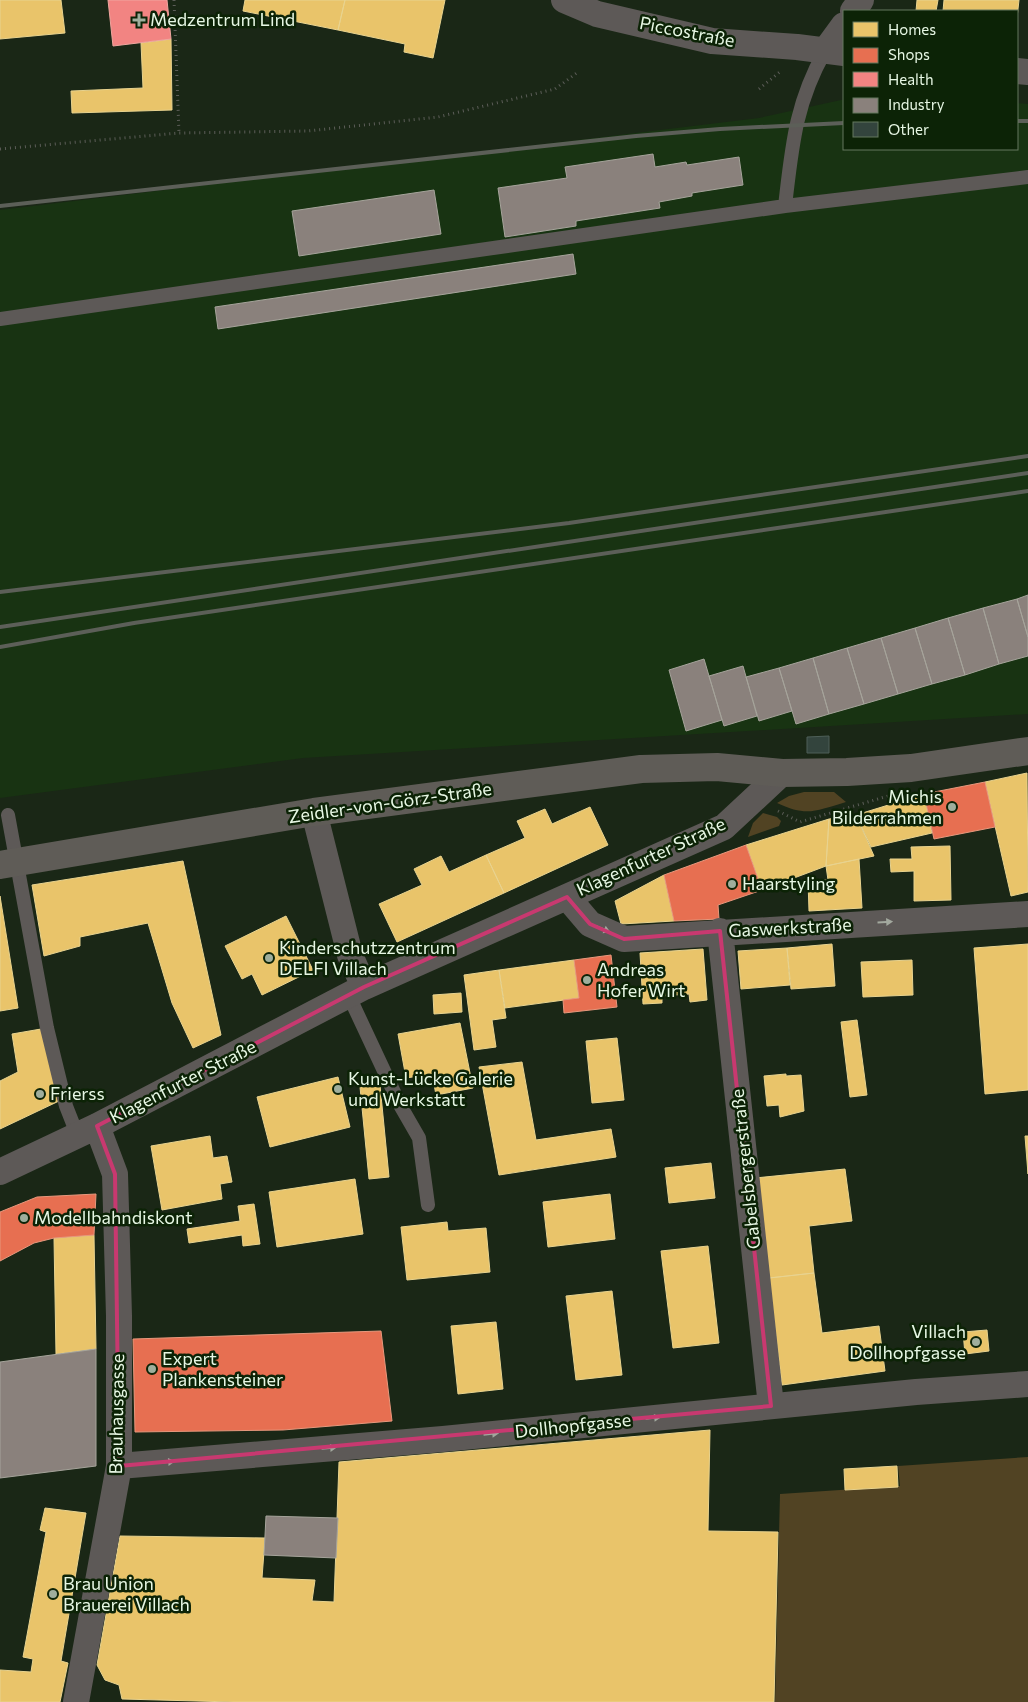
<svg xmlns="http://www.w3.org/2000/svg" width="1028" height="1702" font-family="Commissioner,sans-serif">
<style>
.built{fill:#183312}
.green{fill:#514323}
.homes{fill:#e9c46a;stroke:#e8d38f}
.shops{fill:#e76f51;stroke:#e7987d}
.health{fill:#f28482;stroke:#efa69f}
.industry{fill:#8a817c;stroke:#a6a49b}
.building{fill:#33443d;stroke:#4e5f58}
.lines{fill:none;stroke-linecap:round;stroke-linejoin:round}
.path{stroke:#5c5d58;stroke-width:3;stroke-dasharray:1 4;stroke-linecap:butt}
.lane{stroke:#5d5957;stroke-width:14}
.street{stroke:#5d5957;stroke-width:26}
.secondary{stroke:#5f5c57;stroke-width:28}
.rail{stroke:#5c5f58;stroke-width:4}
.oneway{fill:#a2a89e}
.marked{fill:none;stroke:#c83970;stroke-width:4;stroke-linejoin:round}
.poi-dot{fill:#9fae9c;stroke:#0c2306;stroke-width:2}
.labels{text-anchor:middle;stroke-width:5;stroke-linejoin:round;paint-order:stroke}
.poi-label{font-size:18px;fill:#e7f7e4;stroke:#0c2306;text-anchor:start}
.street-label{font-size:18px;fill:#e7f7e4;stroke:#0c2306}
</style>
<rect width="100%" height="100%" fill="#1a2716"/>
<path class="built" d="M841 100H844V149H1017V103L1028 104V714L303 758 0 798V210L759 118Z"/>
<path class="green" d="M804 792H834L846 802C815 811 807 817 777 803L789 796Z
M763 813 777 817 781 821 779 826 748 837 753 823Z
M1028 1457V1702H775L780 1494 900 1486 898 1466Z"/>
<path class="homes" d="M0 0H61L65 33 0 39Z
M245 0H345L338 30 243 11Z
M345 0H445L433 58 404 52 405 44 338 30Z
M917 0H938L936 11H916Z
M944 0H1019L1017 18V11H943Z
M171 39 172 110 72 113 71 91 143 88 141 43Z
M1027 773 1028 892 1011 896 985 782Z
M924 794 932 833 871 847 856 815Z
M590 807 608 845 504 893 486 855 525 838 517 821 545 809 552 824Z
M856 815 874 856 826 866 829 819Z
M829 819 826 866 762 890 746 845Z
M950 846 951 900 914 901V871L891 872 890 859H912L911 847Z
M486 855 504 893 397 942 379 904 422 885 414 869 441 856 449 872Z
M859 859 862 908 809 911 808 881 828 880 826 866Z
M183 861 221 1035 193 1048 172 1003 148 923 80 937V946L44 956 32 885Z
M664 875 674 921 621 924 615 901Z
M0 896 18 1008 0 1011Z
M286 916 313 970 262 995 252 974 242 979 225 946Z
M832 944 835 986 791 989 787 948Z
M1028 944V1090L985 1094 974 948Z
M787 948 790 985 741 989 738 951Z
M703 949 707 1000 690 1002 689 994 662 996V1003L643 1004 640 953Z
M574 960 579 998 505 1008 499 970Z
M912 960 913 995 863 997 861 962Z
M499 970 506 1018 492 1020 496 1047 474 1050 464 975Z
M461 993 462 1012 434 1014 433 995Z
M857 1020 867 1095 850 1097 841 1022Z
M460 1023 473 1088 436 1095 432 1074 406 1078 398 1034Z
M41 1029 59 1101 0 1129V1081L18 1072 12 1034Z
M617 1038 624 1100 592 1103 586 1041Z
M522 1062 536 1140 611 1129 616 1157 499 1175 479 1067Z
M786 1074V1076L801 1075 804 1111 780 1117 779 1105 767 1106 764 1076Z
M338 1077 350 1127 270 1147 257 1097Z
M380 1085 389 1177 369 1179 360 1087Z
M210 1136 213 1158 227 1156 232 1182 220 1184 222 1199 162 1210 151 1146Z
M1025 1136H1028V1174Z
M711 1163 715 1198 669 1203 665 1168Z
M845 1169 852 1221 809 1226 814 1273 769 1278 755 1178Z
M355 1179 363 1234 277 1247 269 1192Z
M610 1194 615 1239 548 1247 543 1202Z
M254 1204 260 1244 243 1246 242 1235 189 1243 187 1229 240 1221 238 1206Z
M447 1222 448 1231 486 1228 490 1272 407 1280 401 1227Z
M94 1235 96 1349 56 1354 54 1238Z
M708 1246 719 1343 673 1348 661 1251Z
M814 1273 822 1333 879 1326 885 1371 782 1385 769 1278Z
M612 1291 622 1375 576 1380 566 1296Z
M496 1322 503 1389 458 1394 451 1326Z
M987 1330 989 1351 965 1354 963 1332Z
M710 1430 708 1531 778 1532 774 1702H233L122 1699 119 1685 105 1680 97 1665 120 1536 265 1538 262 1578 315 1580 312 1601 334 1602 339 1462Z
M897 1466 898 1487 845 1490 844 1469Z
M45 1508 86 1513 61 1661 68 1663 60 1702H0V1670L31 1672 33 1659 23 1657 46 1532 40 1530Z"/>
<path class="shops" d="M985 782 995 827 934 839 924 794Z
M746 845 762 890 718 905 719 919 674 921 664 875Z
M611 955 617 1007 564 1013 563 1000 579 998 574 960Z
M96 1194 94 1235 54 1238 34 1243 0 1261V1212L37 1197Z
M381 1331 392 1421 283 1430 135 1432 133 1339Z"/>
<path class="health" d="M108 0H167L171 39 113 46Z"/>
<path class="industry" d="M653 154 655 167 686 162 687 165 739 157 743 185 692 193V196L659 202 660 208 576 221V226L505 237 498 188 567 178 565 167Z
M434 190 441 234 299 256 292 211Z
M573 254 576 274 218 329 215 307Z
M1028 595V637L1017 599Z
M1017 599 1028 637V656L999 664 983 608Z
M983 608 999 664 965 675 948 618Z
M948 618 965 675 932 684 915 628Z
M915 628 932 684 898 694 881 638Z
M881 638 898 694 864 704 847 648Z
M847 648 864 704 829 714 813 658Z
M813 658 829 714 796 724 779 668Z
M704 659 722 720 686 731 669 670Z
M743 666 757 716 724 726 709 676Z
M779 668 792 711 759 721 746 677Z
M96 1349V1466L0 1478V1362Z
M266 1516 338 1518 336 1558 264 1555Z"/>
<path class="building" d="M829 736V753H807V737Z"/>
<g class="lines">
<path class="path" d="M174 0 179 133
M759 89 781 71
M0 149 179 133 308 131 438 117 555 89 578 72
M778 811 800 822 888 796"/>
<path class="lane" d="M785 206C792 147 795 104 825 51
M0 319 785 206 1028 177
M8 815 47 1028 66 1106 77 1134
M349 996 400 1105 419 1138 428 1205"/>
<path class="street" d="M564 0 597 14 712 41 797 47 844 53
M853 11 861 0
M825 51 844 25
M1017 71 1028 72
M314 812 350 955 364 987
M567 897 590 924 624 939 1028 914
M720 931 771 1406
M0 1172 97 1126 364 987 724 827 782 773
M119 1466 443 1439 916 1392 1028 1384
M76 1702 119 1466V1316L115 1174 97 1126"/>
<path class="secondary" d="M0 865 314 812 641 769 717 767 782 773 847 772 911 768 1028 751"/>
<path class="rail" d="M1017 121H1028
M0 206 636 136 720 129 844 123
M0 592 569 523 1028 456
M0 627 1028 473
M0 647 134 623 1028 491"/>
</g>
<defs><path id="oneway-solid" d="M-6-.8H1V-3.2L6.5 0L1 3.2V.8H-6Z" transform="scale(1.25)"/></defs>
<g class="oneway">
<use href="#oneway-solid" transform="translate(885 922) rotate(-3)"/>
<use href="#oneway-solid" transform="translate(603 929) rotate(23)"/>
<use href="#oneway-solid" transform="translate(653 1418) rotate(-6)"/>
<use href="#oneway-solid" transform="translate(491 1434) rotate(-6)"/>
<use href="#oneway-solid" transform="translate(329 1448) rotate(-5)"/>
<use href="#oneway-solid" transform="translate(167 1462) rotate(-5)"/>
</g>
<path class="marked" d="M567 897 590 924 624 939 720 931 771 1406 119 1466 115 1174 97 1126 364 987Z"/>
<g class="poi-dot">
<path d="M136.5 12.5h5v5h5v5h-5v5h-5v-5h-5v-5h5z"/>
<circle cx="952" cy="807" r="5"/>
<circle cx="732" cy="884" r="5"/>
<circle cx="269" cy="958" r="5"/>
<circle cx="587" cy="980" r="5"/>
<circle cx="338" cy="1089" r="5"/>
<circle cx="40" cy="1094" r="5"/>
<circle cx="24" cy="1218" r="5"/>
<circle cx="976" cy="1342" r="5"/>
<circle cx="152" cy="1369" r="5"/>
<circle cx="53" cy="1594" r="5"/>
</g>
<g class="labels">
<g class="poi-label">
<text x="150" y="26">Medzentrum Lind</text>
<text x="942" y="803" text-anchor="end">Michis<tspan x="942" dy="21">Bilderrahmen</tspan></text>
<text x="742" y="890">Haarstyling</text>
<text x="279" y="954">Kinderschutzzentrum<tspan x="279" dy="21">DELFI Villach</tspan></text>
<text x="597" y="976">Andreas<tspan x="597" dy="21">Hofer Wirt</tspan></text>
<text x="348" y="1085">Kunst-Lücke Galerie<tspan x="348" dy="21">und Werkstatt</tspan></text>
<text x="50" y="1100">Frierss</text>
<text x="34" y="1224">Modellbahndiskont</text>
<text x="966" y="1338" text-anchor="end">Villach<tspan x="966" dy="21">Dollhopfgasse</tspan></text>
<text x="162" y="1365">Expert<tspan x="162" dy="21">Plankensteiner</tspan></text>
<text x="63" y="1590">Brau Union<tspan x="63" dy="21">Brauerei Villach</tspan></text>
</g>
<g class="street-label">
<text transform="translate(687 32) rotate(11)" y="6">Piccostraße</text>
<text transform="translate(390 803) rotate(-8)" y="6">Zeidler-von-Görz-Straße</text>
<text transform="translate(651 857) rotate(-25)" y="6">Klagenfurter Straße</text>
<text transform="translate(790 928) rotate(-3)" y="6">Gaswerkstraße</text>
<text transform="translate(183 1082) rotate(-27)" y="6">Klagenfurter Straße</text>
<text transform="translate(746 1169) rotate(-96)" y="6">Gabelsbergerstraße</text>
<text transform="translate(117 1414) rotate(-89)" y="6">Brauhausgasse</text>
<text transform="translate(573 1426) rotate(-6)" y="6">Dollhopfgasse</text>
</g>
</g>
<rect x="843" y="10" width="175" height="140" fill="#0c2306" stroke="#64785f"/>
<rect x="853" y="22" width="25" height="15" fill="#e9c46a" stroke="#64785f"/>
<text x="888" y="35" font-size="15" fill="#e7f7e4">Homes</text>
<rect x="853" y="48" width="25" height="15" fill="#e76f51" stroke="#64785f"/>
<text x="888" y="60" font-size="15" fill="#e7f7e4">Shops</text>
<rect x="853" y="72" width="25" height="15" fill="#f28482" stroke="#64785f"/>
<text x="888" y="85" font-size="15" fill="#e7f7e4">Health</text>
<rect x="853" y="98" width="25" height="15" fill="#8a817c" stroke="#64785f"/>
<text x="888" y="110" font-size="15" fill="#e7f7e4">Industry</text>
<rect x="853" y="122" width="25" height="15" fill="#33443d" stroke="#64785f"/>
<text x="888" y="135" font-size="15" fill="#e7f7e4">Other</text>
</svg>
